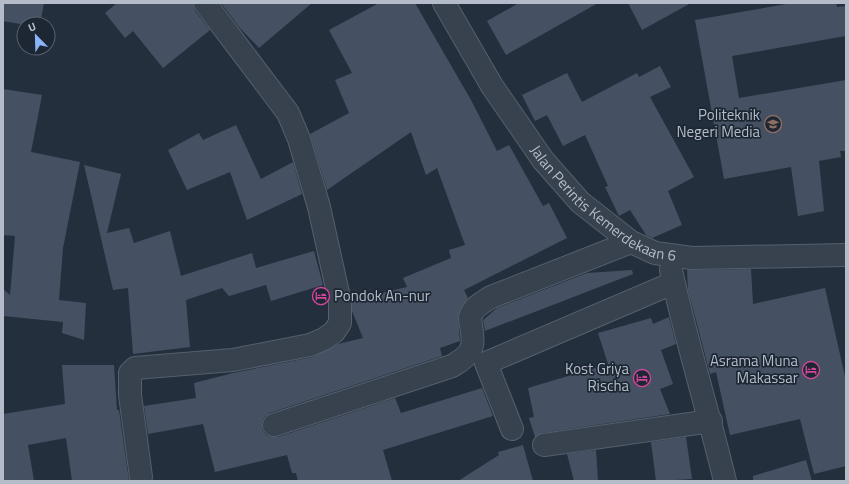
<svg xmlns="http://www.w3.org/2000/svg" width="849" height="484" font-family="'Titillium Web',sans-serif">
<style>
.building{fill:#455162}
.lines{fill:none;stroke-linecap:round;stroke-linejoin:round}
.minor-casing{stroke:#565f6c;stroke-width:24}
.minor{stroke:#38414e;stroke-width:22}
.labels{text-anchor:middle;stroke-width:3.5;stroke-linejoin:round;paint-order:stroke}
.poi-label{font-size:15px;fill:#b4bcc9;stroke:#1d2633;text-anchor:end}
.street-label{font-size:15px;fill:#b4bcc9;stroke:#1d2633}
</style>
<rect width="100%" height="100%" fill="#242f3e"/>
<path class="building" d="M3 3H44L40 24H20L3 21Z
M117 3H193L195 11 210 30 163 68 133 31 125 38 105 13Z
M221 3H312L259 48 239 27Z
M379 3H415L471 100 497 151 509 145 543 206 549 203 567 238 464 290 468 298 461 308 458 316 460 341 440 348 442 356 270 413 264 417 262 423V429L266 435 272 437H278L395 398 401 413 482 388 493 416 383 450 392 481H298L296 473H292L287 455 215 472 203 424 148 434 144 406 196 398 194 383 233 373 313 357 338 344 363 338 352 311V300L407 287 403 278 451 258 449 250 465 245 437 168 426 175 411 132 327 190 310 134 349 113 335 80 352 73 329 30Z
M519 3H598L506 55 487 21Z
M628 3H691L642 30Z
M792 3H836L837 7 846 6V36L732 56 739 98 846 80V151H840L841 157 819 161 824 211 798 216 791 167 724 179 695 20Z
M660 66 671 87 650 97 694 177 668 191 682 225 652 238 646 235 630 210 619 216 605 187 608 186 585 135 563 146 547 115 535 121 522 95 567 73 582 102 637 73 639 77Z
M3 89 42 95 31 152 80 162 63 248 59 300 86 303 84 340 62 333 63 322 3 316V289L10 295 15 236 3 235Z
M236 125 261 179 293 162 302 194 247 220 230 172 187 190 168 150 199 133 203 140Z
M84 165 121 174 107 233 129 228 134 243 170 231 181 276 252 253 256 268 314 251 323 285 271 301 266 285 229 296 222 288 186 300 190 347 133 354 128 288 113 290Z
M751 269 753 304 825 288 846 381V466L814 474 800 419 730 435 716 372 710 374 696 320 688 291 687 270Z
M632 270 633 274 485 331 483 320 497 308 587 273Z
M669 317 676 344 661 350 673 384 660 389 670 414 542 433 535 437 529 418 534 417 528 388 608 364 598 333 651 318 653 324Z
M62 365H114L117 410H119L129 481H72L66 438 28 445 34 481H3V414L65 404Z
M686 437 692 479 656 481 651 442Z
M523 445 533 481H458L499 455 498 452Z
M596 450 598 481H574L567 454Z
M806 460 812 481H753V476Z"/>
<g class="lines">
<g class="minor-casing">
<g id="minor">
<path id="s1" d="M444 3 492 86 543 160 580 202 631 242 655 253 692 258 846 255"/>
<path d="M671 270C686 341 708 410 725 481"/>
<path d="M274 425 452 366C473 354 475 347 471 325 470 320 469 317 472 313 475 306 485 301 491 297L631 242"/>
<path d="M512 429 486 363 673 283"/>
<path d="M544 445 711 421"/>
<path d="M141 477 130 395V373L135 368 233 360 310 345 324 339 334 332 340 323V302L319 207 299 139 288 113 205 3"/>
</g>
</g>
<use href="#minor" class="minor"/>
</g>
<defs>
<g id="university-ring" transform="scale(0.9)"><circle r="9.5" fill="#1d2633" stroke="#8d6e63" stroke-width="1.5"/><path d="M0-5L7-2L0 1L-7-2ZM-4 1L0 2.5L4 1V4Q0 6-4 4Z" fill="#8d6e63"/></g>
<g id="hotel-ring" transform="scale(0.9)"><circle r="9.5" fill="#1d2633" stroke="#d1479c" stroke-width="1.5"/><path d="M-6-4.5h1.5V1H6V5H4.5V3h-9V5H-6ZM-4 0a1.8 1.8 0 1 1 3.6 0ZM.5 0V-2.5h3Q6-2.5 6 0Z" fill="#d1479c"/></g>
</defs>
<g fill-rule="evenodd">
<use href="#university-ring" x="773" y="124"/>
<use href="#hotel-ring" x="321" y="296"/>
<use href="#hotel-ring" x="811" y="370"/>
<use href="#hotel-ring" x="642" y="378"/>
</g>
<g class="labels">
<g class="poi-label">
<text x="760" y="120">Politeknik<tspan x="760" dy="17">Negeri Media</tspan></text>
<text x="334" y="301" text-anchor="start">Pondok An-nur</text>
<text x="798" y="366">Asrama Muna<tspan x="798" dy="17">Makassar</tspan></text>
<text x="629" y="374">Kost Griya<tspan x="629" dy="17">Rischa</tspan></text>
</g>
<g class="street-label">
<text dy="5" stroke="none"><textPath href="#s1" startOffset="262">Jalan Perintis Kemerdekaan 6</textPath></text>
</g>
</g>
<rect width="849" height="484" fill="none" stroke="#b4bcc9" stroke-width="8"/>
<g transform="translate(36 36) rotate(337)"><circle r="19" fill="#1d2633" stroke="#59626f"/>
<path d="M0-3L7 15L0 10L-7 15Z" fill="#8ab4f8"/>
<text y="-6" font-size="11" font-weight="bold" text-anchor="middle" fill="#b4bcc9">U</text>
</g>
</svg>
